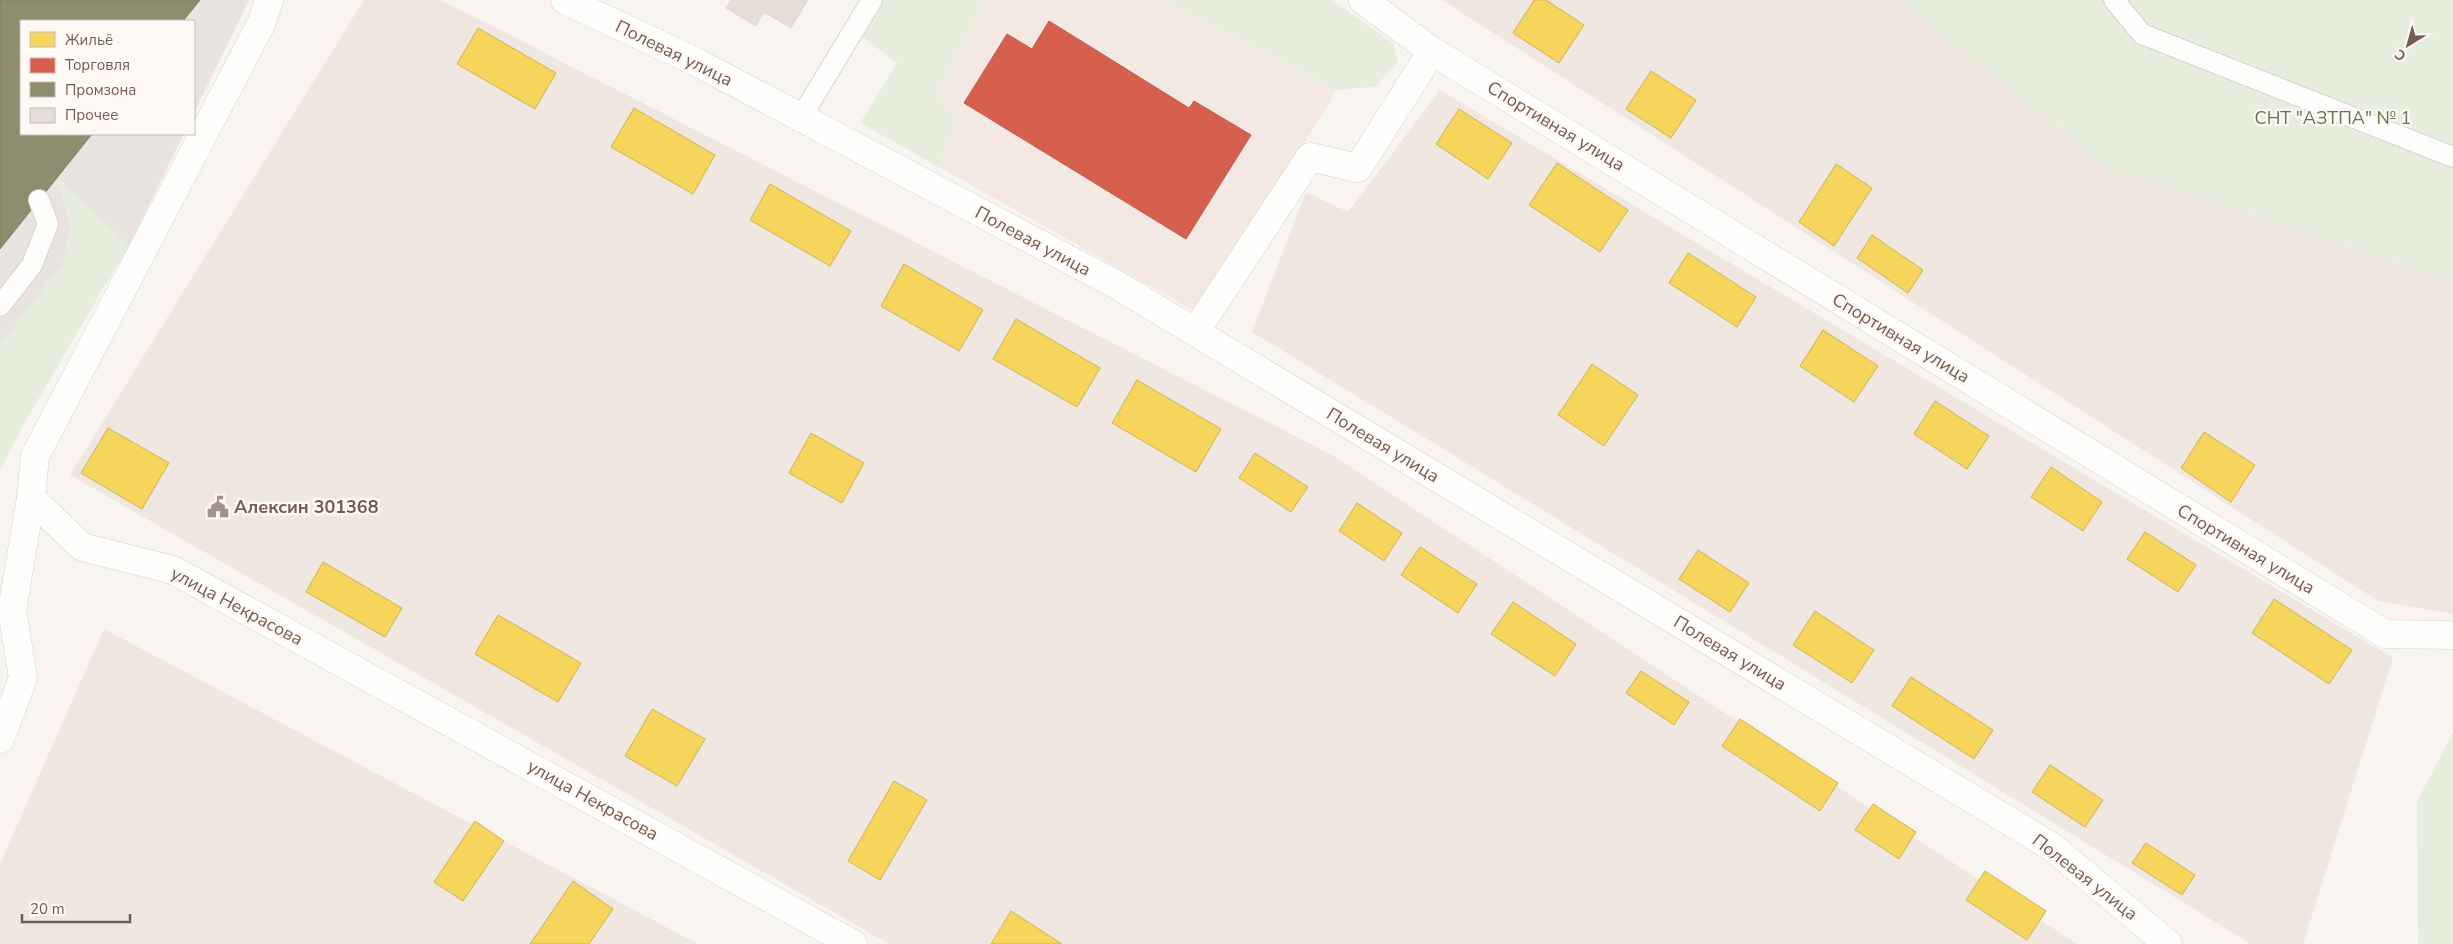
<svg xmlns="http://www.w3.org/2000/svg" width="2453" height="944" font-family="'Nunito Sans',sans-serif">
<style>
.residential{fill:#f0e7e0}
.commercial{fill:#f4e8e3}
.industrial{fill:#eae4e0}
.green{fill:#e8eedd}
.homes{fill:#f6d55c;stroke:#cfb159}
.shops{fill:#d6604d;stroke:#b95f4e}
.industry{fill:#8c8c6e;stroke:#857e66}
.building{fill:#e5ded8;stroke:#e1d8d3}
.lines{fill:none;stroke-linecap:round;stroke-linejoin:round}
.lane-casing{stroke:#d8d2cf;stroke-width:22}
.street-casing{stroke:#d8d2cf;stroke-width:29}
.secondary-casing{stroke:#d8d2cd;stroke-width:29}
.lane{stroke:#fefefd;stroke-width:20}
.street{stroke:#fefefd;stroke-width:28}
.secondary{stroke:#fefefd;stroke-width:28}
.labels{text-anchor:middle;stroke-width:5;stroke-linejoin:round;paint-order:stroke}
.street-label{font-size:18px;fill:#755c52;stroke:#fef9f4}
.park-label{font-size:18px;fill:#5c794b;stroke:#fef9f4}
.poi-label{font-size:18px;font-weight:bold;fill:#755c52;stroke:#fef9f4;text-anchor:start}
</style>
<rect width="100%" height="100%" fill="#f8f5f1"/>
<path class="residential" d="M364 0H441L1332 455 2077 944H889L70 475Z
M1442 0H1901L2107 168 2453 282V614L2378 601Z
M1440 90 2393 658 2303 944H2251L1252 332 1306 192 1348 212Z
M104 629 698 944H0V864Z"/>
<path class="commercial" d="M985 0H1164L1335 90 1331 101 1196 312 939 167 957 122 936 94Z"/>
<path class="industrial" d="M0 0H249L194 113V21H21V134H184L129 245 24 423 0 470Z"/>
<path class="green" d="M884 0H985L936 94 957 122 939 167 860 123 897 63 862 37Z
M1164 0H1332L1393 43 1398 62 1375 87 1335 90Z
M1901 0H2453V282L2107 168Z
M57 178 129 245 24 423 0 470V344L63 264 70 226Z
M2453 733V944H2418L2417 801Z"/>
<path class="homes" d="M1534 0H1546L1584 25 1559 63 1513 33Z
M478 28 556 73 535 109 457 64Z
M1651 71 1696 100 1671 138 1626 109Z
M634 108 715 155 693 194 611 147Z
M1459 109 1512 143 1488 179 1436 144Z
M1557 163 1628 210 1600 252 1529 205Z
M1836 164 1872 188 1834 246 1799 222Z
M770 184 851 231 830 266 750 220Z
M1872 235 1923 270 1908 293 1857 258Z
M1688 253 1756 297 1737 327 1669 283Z
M904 264 983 310 959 351 881 306Z
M1016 319 1100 368 1077 407 993 359Z
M1823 330 1878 366 1854 402 1800 366Z
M1592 364 1638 395 1604 446 1558 415Z
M1137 380 1221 429 1196 472 1112 423Z
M1935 401 1989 436 1967 469 1914 434Z
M108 428 169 463 142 509 81 473Z
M2204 432 2255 465 2231 502 2181 468Z
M811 433 864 463 842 503 789 473Z
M1255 453 1308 487 1291 512 1239 478Z
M2051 467 2102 502 2083 531 2031 497Z
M1357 503 1402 533 1384 561 1339 531Z
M2145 532 2196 565 2178 592 2127 559Z
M1420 547 1477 584 1458 613 1401 575Z
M1698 550 1749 583 1730 612 1679 579Z
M323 562 402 608 385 637 306 592Z
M2274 599 2352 650 2329 684 2252 633Z
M1513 602 1576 644 1555 676 1491 634Z
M1815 611 1874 650 1852 683 1793 645Z
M498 615 581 663 558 702 475 654Z
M1641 671 1689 702 1674 725 1626 693Z
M1911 677 1993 730 1974 759 1892 706Z
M652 709 705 739 677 786 625 756Z
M1740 719 1838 783 1820 811 1722 746Z
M2050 765 2103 800 2085 827 2032 792Z
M894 781 927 800 880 880 848 861Z
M1873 804 1916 832 1899 859 1855 830Z
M475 821 504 841 463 901 434 882Z
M2146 843 2195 875 2182 895 2132 863Z
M1985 871 2046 911 2027 940 1966 900Z
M573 881 613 909 589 944H530Z
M1011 911 1062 944H991Z"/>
<path class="shops" d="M1049 21 1189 108 1194 101 1251 135 1186 239 964 103 1007 34 1032 49Z"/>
<path class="industry" d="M0 0H200L183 21H21V134H92L0 249Z"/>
<path class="building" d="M731 0H808L791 28 764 12 756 26 726 8Z"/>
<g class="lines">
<g class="lane-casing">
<path id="lane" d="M2114 0 2142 34 2453 157
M800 119 872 0
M0 306 32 265 48 224 39 200"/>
</g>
<g class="street-casing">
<path id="street" d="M565 0 696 62 1117 285 2052 847 2168 944
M1363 0 1432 51 2385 634 2453 635
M1195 332 1310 157 1358 168 1432 51
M0 739 23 678 12 610 31 498"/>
</g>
<g class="secondary-casing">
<path id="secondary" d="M269 0 262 22 35 456 31 498 82 547 173 570 853 944"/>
</g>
<use href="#lane" class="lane"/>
<use href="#street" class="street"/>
<use href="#secondary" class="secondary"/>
</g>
<defs>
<g id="civic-bare" transform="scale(1.725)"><path d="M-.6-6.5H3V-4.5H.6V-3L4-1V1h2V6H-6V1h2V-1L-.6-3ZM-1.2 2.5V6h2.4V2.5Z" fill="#a3928a" stroke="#fef9f4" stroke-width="2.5" paint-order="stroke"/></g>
</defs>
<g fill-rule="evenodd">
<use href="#civic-bare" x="218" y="507"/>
</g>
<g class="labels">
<g class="street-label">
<text transform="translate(674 53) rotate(26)" y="6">Полевая улица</text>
<text transform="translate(1556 126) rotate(31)" y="6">Спортивная улица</text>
<text transform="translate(1033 241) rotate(28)" y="6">Полевая улица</text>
<text transform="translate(1901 338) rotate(31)" y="6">Спортивная улица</text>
<text transform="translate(1383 445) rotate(31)" y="6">Полевая улица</text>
<text transform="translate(2246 549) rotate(31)" y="6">Спортивная улица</text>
<text transform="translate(237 606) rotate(28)" y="6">улица Некрасова</text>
<text transform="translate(1730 653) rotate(31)" y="6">Полевая улица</text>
<text transform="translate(593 800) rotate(29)" y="6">улица Некрасова</text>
<text transform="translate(2085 877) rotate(38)" y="6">Полевая улица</text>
</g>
<g class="park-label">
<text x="2333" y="124">СНТ "АЗТПА" № 1</text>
</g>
<g class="poi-label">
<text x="234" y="513">Алексин 301368</text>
</g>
</g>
<rect x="20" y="20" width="175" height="115" fill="#fef9f4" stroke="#c7bab3"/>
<rect x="30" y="32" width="25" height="15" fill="#f6d55c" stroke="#c7bab3"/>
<text x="65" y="45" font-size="15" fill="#755c52">Жильё</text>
<rect x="30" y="58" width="25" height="15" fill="#d6604d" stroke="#c7bab3"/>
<text x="65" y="70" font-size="15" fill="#755c52">Торговля</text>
<rect x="30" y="82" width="25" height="15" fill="#8c8c6e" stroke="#c7bab3"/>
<text x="65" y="95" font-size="15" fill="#755c52">Промзона</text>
<rect x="30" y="108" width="25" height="15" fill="#e5ded8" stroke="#c7bab3"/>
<text x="65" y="120" font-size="15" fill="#755c52">Прочее</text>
<g transform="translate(2408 45) rotate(217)" stroke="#fef9f4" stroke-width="4" paint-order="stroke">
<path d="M0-4L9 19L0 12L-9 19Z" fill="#755c52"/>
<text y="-8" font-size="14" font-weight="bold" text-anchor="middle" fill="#755c52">С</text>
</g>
<path d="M22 914v8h108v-8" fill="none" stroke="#755c52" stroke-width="2.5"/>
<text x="30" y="914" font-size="15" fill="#755c52" stroke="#fef9f4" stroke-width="4" paint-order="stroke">20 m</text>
</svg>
